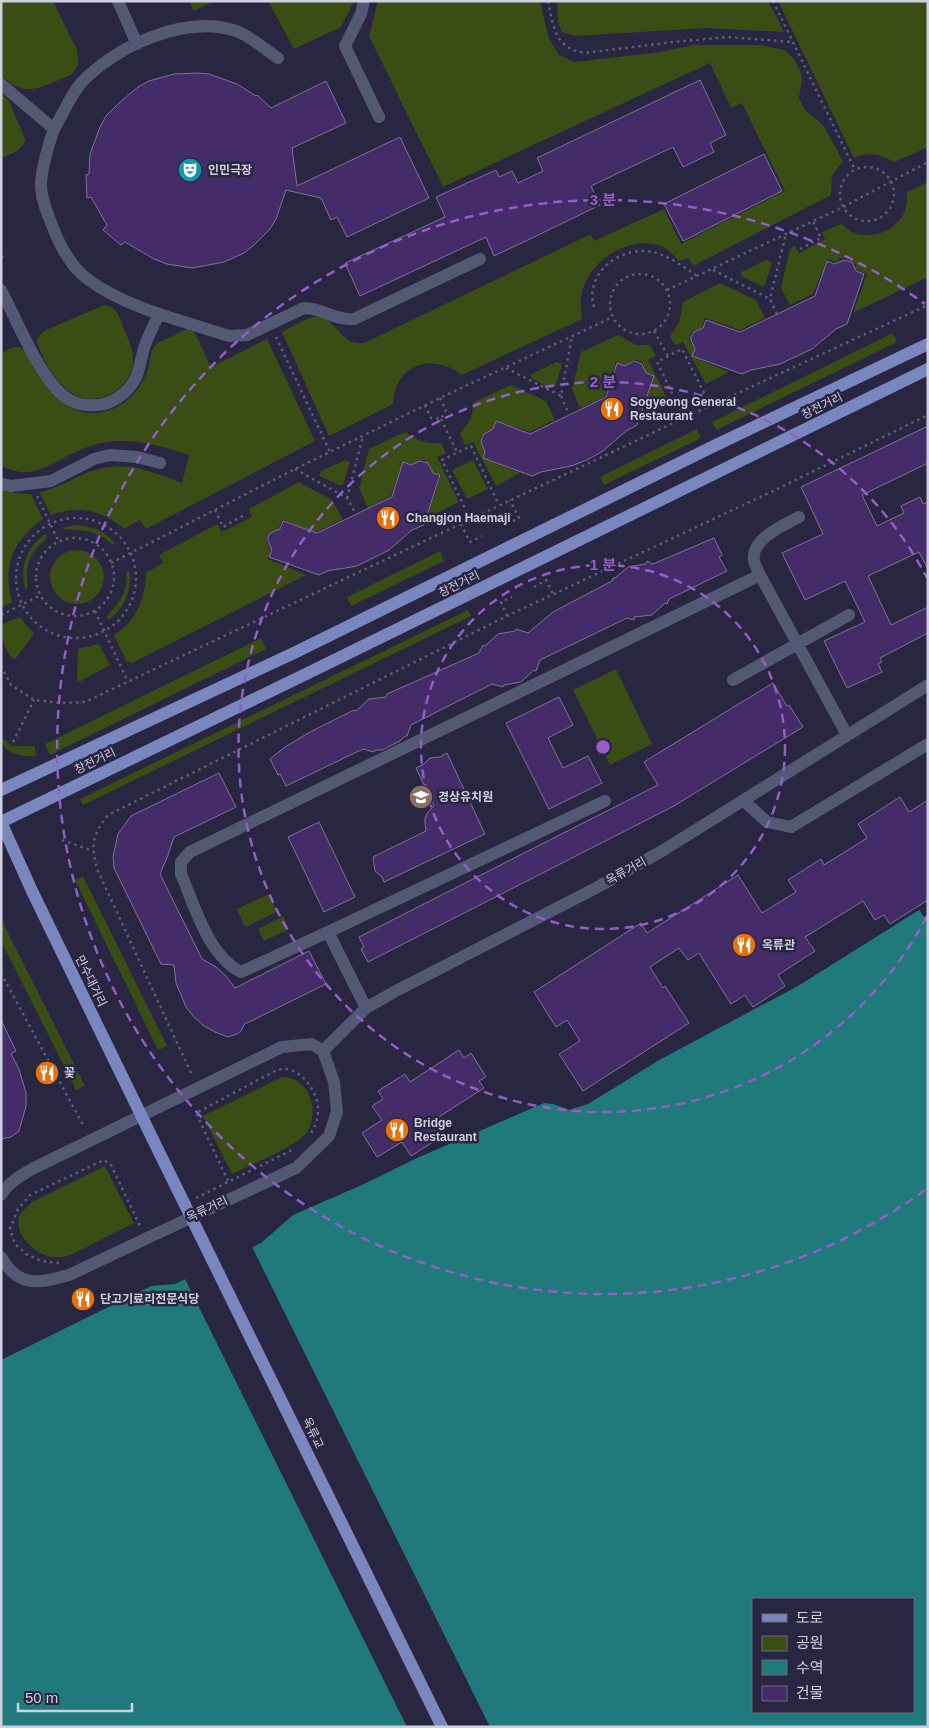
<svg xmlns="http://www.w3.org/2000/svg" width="929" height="1728" font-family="Helvetica,'Noto Sans KR',sans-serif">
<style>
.green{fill:#394d15}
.water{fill:#20797b;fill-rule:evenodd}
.pier{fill:#292641}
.building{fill:#432c67;stroke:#7e7494}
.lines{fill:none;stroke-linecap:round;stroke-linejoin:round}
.path{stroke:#5f5d75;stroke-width:2.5;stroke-dasharray:2.5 4;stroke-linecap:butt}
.minor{stroke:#535974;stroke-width:12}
.major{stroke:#7a87be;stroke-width:12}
.ring{fill:none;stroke:#945dc9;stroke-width:2.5;stroke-dasharray:9 6}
.labels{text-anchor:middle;stroke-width:5;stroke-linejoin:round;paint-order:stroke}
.poi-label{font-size:12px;font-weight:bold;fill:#d0cfe1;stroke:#292641;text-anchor:start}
.street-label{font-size:12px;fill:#d0cfe1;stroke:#292641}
.centre{fill:#945dc9;stroke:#292641;stroke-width:2.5}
.ring-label{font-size:15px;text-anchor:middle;font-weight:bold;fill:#945dc9;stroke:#292641;stroke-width:5;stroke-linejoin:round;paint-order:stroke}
</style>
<rect width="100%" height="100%" fill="#292641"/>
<path class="green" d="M1 1H53L77 50C79 60 79 68 71 75 56 80 33 95 18 87 12 85 7 79 1 77Z
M189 1H214L194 11Z
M268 1H354L341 27 294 49Z
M378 1H540L549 39 559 55 575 62 660 52 693 45H761L784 50 794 59 799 68 802 79 799 98 805 110 823 125 843 161 832 176 831 195 693 266 689 258 679 261C674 256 668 249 661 246 628 234 587 262 581 296 580 303 582 312 582 319L462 375C440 357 407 359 396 388 394 393 394 399 393 404L329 436 282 332C292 327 303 319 314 317 332 314 338 336 352 342 355 343 360 343 364 343L591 234 594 241 664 209 681 244 785 191 742 103 731 108 710 63 443 187 369 36Z
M557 1H768L784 32 706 28 575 36 562 32 558 22Z
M778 1H928V147L894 162C881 155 868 151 854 158Z
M1 93 9 101 25 139C23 151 11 154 1 158Z
M928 182V277L853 313 867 274 855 269 856 265 850 258H840L836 262 827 259 813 294 790 305 781 288 790 249 795 246 799 253 825 239 822 232 841 224C845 226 849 231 854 233 873 239 893 232 903 215 907 209 907 199 907 192Z
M766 260 770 261 772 263 765 285 761 286 741 276V272Z
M720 283 756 300 765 318 740 330 705 318 701 329 693 331 690 335 689 340 694 347 693 357 729 372 706 384 683 342 675 345 670 336 679 323 683 302Z
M104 305C117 306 120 318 124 329 128 338 133 349 133 358 135 385 104 405 79 397 61 391 40 358 37 340L39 336 44 331Z
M187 329 192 330 195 333 211 367 267 339 315 441 146 529 140 520 124 529C102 510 79 505 51 515L39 492C54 490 68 481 82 475 121 458 144 469 182 483L189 455C166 448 143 440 118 441 104 441 86 447 73 453 56 461 39 474 20 472 14 471 7 468 1 466V354C5 352 11 347 15 347 37 343 44 423 103 412 124 408 142 389 148 369 150 361 150 349 156 344Z
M893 333 897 342 716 430 712 422Z
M618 335 636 345H650L656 356 648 360 669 402 642 415 654 376 645 372C646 364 641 360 634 360L627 366 616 362 604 397 580 408 572 389 581 352Z
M556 362 560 363 562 365 555 387 551 388 531 378 532 374Z
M511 385 546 401 555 420 530 432 496 421 492 432 484 433 481 437V442L486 448 483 458 520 473 496 486 473 442 465 445 460 434 471 419 474 402Z
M697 429 701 438 604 485 600 477Z
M405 432C417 440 426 444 441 443L446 453 437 457 459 502 427 518 441 475 431 471V467L425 460H420L414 465 403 462 391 496 368 508 359 488 369 449Z
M345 460 350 462 343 485H340L319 476 321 471Z
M473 460 488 489 467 499 452 470Z
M299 482 332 500 343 519 316 532 282 520 278 531 270 532C266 538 265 543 271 548L268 559 306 575 132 663 126 661 114 635C137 621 145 598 146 573L163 563 159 555 217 524 222 532 252 517 249 509Z
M1 488 15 493 31 494 43 519C12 541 3 566 12 602L1 608Z
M75 525C90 526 107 531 115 544H112C102 535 91 531 78 530 72 529 67 531 62 528Z
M45 534 47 538C30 552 24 565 28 587L26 589 25 588C19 567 27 547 45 534Z
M50 577a27 27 0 1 1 54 0a27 27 0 1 1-54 0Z
M440 551 444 561 351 606 347 597Z
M128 571 130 573C131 592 124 610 108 620L107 616C118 605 129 590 126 573Z
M468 610 471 616 83 805 80 799Z
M20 617 34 634 16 658 13 659C5 651 1 636 1 625Z
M261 638 266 649 50 755 45 744Z
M99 644 110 665 79 682 77 681 78 649Z
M616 669 652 744 610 765 573 690Z
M1 739 7 741 11 746H35L36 756C25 758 2 753 1 739Z
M83 876 167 1046 158 1050 75 880Z
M269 894 277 912 245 927 237 909Z
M283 916 289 929 264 941 258 929Z
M1 919 85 1086 76 1090 1 941Z
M282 1077C295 1078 304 1083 309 1095 314 1105 314 1119 309 1129 300 1146 250 1165 232 1174L203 1116Z
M105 1166 134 1223 71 1255C64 1257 58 1258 51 1257 35 1254 14 1235 19 1217 21 1211 28 1207 32 1202Z"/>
<path class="water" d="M919 910 924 917 928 915V1727H1V1360L151 1286 175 1284 261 1243 293 1215 364 1184 417 1158 544 1103 553 1104 569 1110 588 1104 661 1059 798 986ZM753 1599H913V1712H753Z"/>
<path class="pier" d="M251 1245 490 1727H407L184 1277Z"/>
<path class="building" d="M198 73 209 74 237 84 256 96 257 95 271 108 326 81 346 123 292 148 297 186 400 137 429 198 347 237 337 217 331 220 321 198 286 190 276 219 270 229 254 245 244 253 224 262 192 268 167 264 154 259 125 242 121 245 103 230 107 225 91 197 87 198 86 175 89 174 90 154 100 127 106 116 119 103 138 87 149 81 174 74Z
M700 80 726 135 710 143 714 152 683 167 673 147 591 186 600 205 530 239 494 256 486 237 360 296 345 263 445 217 436 197 496 170 499 177 512 171 518 183 543 171 537 158Z
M764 154 782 191 683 241 664 204Z
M844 260 852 262 856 271 864 274 847 324 836 329 812 349 780 364 751 370 742 374 692 356 695 349 691 340V336L694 332 703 328 706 320 740 332 815 296 827 261 834 264Z
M634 361 642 364 646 373 654 376 637 425 626 431 603 451 587 460 571 466 541 472 532 476 483 458 485 451 481 442 482 438 484 434 493 429 496 421 530 434 606 397 617 363 625 366Z
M928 426V463L862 495 877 526 904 513 901 506 920 497 923 504 928 502V569L919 552 868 576 891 625 928 607V633L880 658 882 662 878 664 882 672 847 688 824 641 865 622 845 581 805 600 782 553 823 534 801 487Z
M420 461 428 463 433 473 440 475 424 525 412 530 389 550 357 566 327 571 319 575 269 557 272 550 268 541V537L270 533 280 529 283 521 317 533 392 497 403 462 411 465Z
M714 538 722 555 719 557 727 571 669 599 667 604 665 603 652 615 634 617V620L627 618 540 660 536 671 534 670 521 682 504 685 503 687 492 684 411 725 407 736H405L400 741 382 750H375L374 752 363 749 286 786 280 774 278 775 270 759 285 747 310 732 354 710 356 711 369 699 386 697 387 694 479 653 483 645 485 646 498 634 515 631 516 629 528 633 553 612 612 581 613 578H615L628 567 646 564 647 561 653 564Z
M773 683 787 706 789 705 803 727 672 807 368 962 361 949 364 947 359 937 658 785 644 762Z
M559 697 573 725 548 738 563 768 588 756 602 783 549 809 506 723Z
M447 753 485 834 384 882 382 877 375 871 373 857 426 831 425 823V818L428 812 434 806 416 768 424 764 430 758 440 757Z
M219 773 236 807 174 837 168 855 160 874 202 959 216 967 226 976 235 988 309 951 326 984 247 1023H245L241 1031 237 1034 228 1037 215 1032 204 1026 194 1017 186 1007 176 983 174 965 161 964 114 868 113 857 118 834 131 816Z
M900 797 909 812 928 800V900L890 924 884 915 875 920 863 901 805 937 815 951 778 975 785 986 753 1007 745 995 731 1004 699 953 688 960 679 948 650 967 663 988 665 986 689 1023 583 1091 559 1054 580 1041 567 1020 556 1027 534 992 641 923 647 933 738 875 762 913 796 892 788 880 821 859 824 865 867 838 858 824Z
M319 822 355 897 324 912 288 837Z
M1 1020 16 1051 11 1054 19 1069 26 1093V1106L19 1131 11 1137 1 1139Z
M459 1050 464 1058 471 1053 486 1077 479 1081 484 1088 434 1120 444 1135 411 1156 402 1142 377 1157 362 1133 382 1120 372 1106 383 1099 378 1091 405 1074 410 1082Z"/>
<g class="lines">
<path class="path" d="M548 1C554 28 554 48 585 53L673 42 728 37 794 42
M773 1 855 170
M840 194a27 27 0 1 1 54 0a27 27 0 1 1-54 0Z
M800 249 821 238 813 221
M1 257 5 255
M713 270 770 299
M610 304a30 30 0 1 1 60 0a30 30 0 1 1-60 0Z
M667 290 843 207 928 162
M594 307C584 273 621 245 653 252 669 256 684 267 697 276
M777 314 770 299 786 234
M654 331 668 356
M276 337 330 452
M506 368 561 396 572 336
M561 396 568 412
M440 398 446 410 441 419
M425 405 431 418 441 419
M710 405 682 349 657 362 684 418 928 305
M441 419 457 452
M295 469 347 498 356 514
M37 496 59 542
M347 498 363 436
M215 510 223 527 244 515
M16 578a60 60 0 1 1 120 0a60 60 0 1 1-120 0Z
M470 519 442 460 471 446 499 505
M461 524 470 542 482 536
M507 524 519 518 510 500
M36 577a39 39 0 1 1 78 0a39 39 0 1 1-78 0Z
M111 563 295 469 440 398 613 317
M534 587 546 580 553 594
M95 611 128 682
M1 615 41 595
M507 616 501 602 512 597
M1 666 11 685 34 700 62 703 85 702 684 418
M13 742 34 700
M62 840 93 851
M1 973 83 1125
M191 1073 97 869C91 844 92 836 108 815L507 616 771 492 928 415
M228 1181 196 1113 275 1071C279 1070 283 1068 287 1069 304 1072 319 1094 318 1111 318 1119 315 1127 311 1133
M196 1198 294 1149
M59 1263 41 1261 26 1254 15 1244 10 1229 18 1209 30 1195 104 1160 111 1165 140 1226"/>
<path class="minor" d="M118 1 137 44
M364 1 361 14 345 46 379 117
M1 84 54 129C49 143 40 173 41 188 42 201 47 213 52 225 56 236 62 249 69 259 85 286 130 304 159 314 153 327 146 339 143 352 140 362 140 372 134 381 127 393 111 405 97 405 86 406 74 404 65 397 39 377 17 320 1 290
M54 129C62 116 72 92 82 82 116 46 186 14 236 31 249 35 266 50 278 58
M159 314 229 336 247 335 304 308C322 308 337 321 354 319L480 259
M1 484 11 486 51 481 94 459 110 455 137 457 160 463
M760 575C758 571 755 565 754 561 750 539 784 525 799 517
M733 680 849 615
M744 801 767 822 791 827 928 744
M328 932 605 801
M366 1008 328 932 241 972C208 955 195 907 181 874V862L190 852 760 575 847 735
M323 1051 366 1008 394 992 594 889 662 851 928 685
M1 1195C8 1183 20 1176 32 1169L282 1047 312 1044 323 1051 334 1082 337 1112 329 1136 296 1168 69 1275C39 1283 19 1289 1 1257"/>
<path class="major" d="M1 790 296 652 714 446 928 344
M1 822 306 674 928 369
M1 822 32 891 159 1152 442 1727"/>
</g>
<g class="ring">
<circle cx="603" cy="747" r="182"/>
<path d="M927 916A365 365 0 1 1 927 578"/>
<path d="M925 1190A547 547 0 1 1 925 304"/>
</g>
<defs>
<g id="theatre-disc" transform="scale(1.25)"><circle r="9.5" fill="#0f9aa8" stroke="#292641"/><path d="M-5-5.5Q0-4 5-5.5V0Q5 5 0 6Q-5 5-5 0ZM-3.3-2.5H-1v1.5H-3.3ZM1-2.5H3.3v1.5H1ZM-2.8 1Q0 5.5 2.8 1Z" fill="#fff"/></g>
<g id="restaurant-disc" transform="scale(1.25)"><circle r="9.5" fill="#e8710a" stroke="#292641"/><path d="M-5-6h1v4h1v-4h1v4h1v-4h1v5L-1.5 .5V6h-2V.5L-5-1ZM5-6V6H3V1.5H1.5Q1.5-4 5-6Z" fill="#fff"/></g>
<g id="school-disc" transform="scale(1.25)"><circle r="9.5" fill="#8d6e63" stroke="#292641"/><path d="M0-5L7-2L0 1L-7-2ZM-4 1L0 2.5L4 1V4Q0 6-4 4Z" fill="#fff"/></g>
</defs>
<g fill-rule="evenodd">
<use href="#theatre-disc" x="190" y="170"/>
<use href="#restaurant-disc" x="612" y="409"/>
<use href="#restaurant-disc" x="388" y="518"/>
<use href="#school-disc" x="421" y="797"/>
<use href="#restaurant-disc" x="744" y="945"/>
<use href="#restaurant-disc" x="47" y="1073"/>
<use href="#restaurant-disc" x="397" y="1130"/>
<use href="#restaurant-disc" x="83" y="1299"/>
</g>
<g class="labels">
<g class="poi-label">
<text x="208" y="174">인민극장</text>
<text x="630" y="406">Sogyeong General<tspan x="630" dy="14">Restaurant</tspan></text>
<text x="406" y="522">Changjon Haemaji</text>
<text x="438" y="801">경상유치원</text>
<text x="762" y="949">옥류관</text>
<text x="64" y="1077">꽃</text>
<text x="414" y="1127">Bridge<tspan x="414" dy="14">Restaurant</tspan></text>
<text x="100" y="1303">단고기료리전문식당</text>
</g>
<g class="street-label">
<text transform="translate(822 406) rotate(-26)" y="4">창전거리</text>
<text transform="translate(459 584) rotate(-26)" y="4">창전거리</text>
<text transform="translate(95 761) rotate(-26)" y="4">창전거리</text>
<text transform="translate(626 871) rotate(-29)" y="4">옥류거리</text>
<text transform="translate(91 981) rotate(64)" y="4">만수대거리</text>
<text transform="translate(207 1209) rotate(-25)" y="4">옥류거리</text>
<text transform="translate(313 1433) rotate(64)" y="4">옥류교</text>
</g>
</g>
<circle cx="603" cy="747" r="8" class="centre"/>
<g class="ring-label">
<text x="603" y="205">3 분</text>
<text x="603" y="387">2 분</text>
<text x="603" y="570">1 분</text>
</g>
<rect width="929" height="1728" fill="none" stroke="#d0cfe1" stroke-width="5"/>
<rect x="752" y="1598" width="162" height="115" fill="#292641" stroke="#6c6a81"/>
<rect x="762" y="1614" width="25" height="8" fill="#7a87be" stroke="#6c6a81"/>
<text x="796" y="1623" font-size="15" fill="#d0cfe1">도로</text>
<rect x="762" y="1636" width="25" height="15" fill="#394d15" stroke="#6c6a81"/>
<text x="796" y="1648" font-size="15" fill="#d0cfe1">공원</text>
<rect x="762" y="1660" width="25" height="15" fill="#20797b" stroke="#6c6a81"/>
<text x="796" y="1673" font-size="15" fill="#d0cfe1">수역</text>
<rect x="762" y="1686" width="25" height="15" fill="#432c67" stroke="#6c6a81"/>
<text x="796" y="1698" font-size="15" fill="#d0cfe1">건물</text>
<path d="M18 1703v8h114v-8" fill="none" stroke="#d0cfe1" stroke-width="2.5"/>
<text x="25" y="1703" font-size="15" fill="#d0cfe1" stroke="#292641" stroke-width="4" paint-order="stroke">50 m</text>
</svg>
